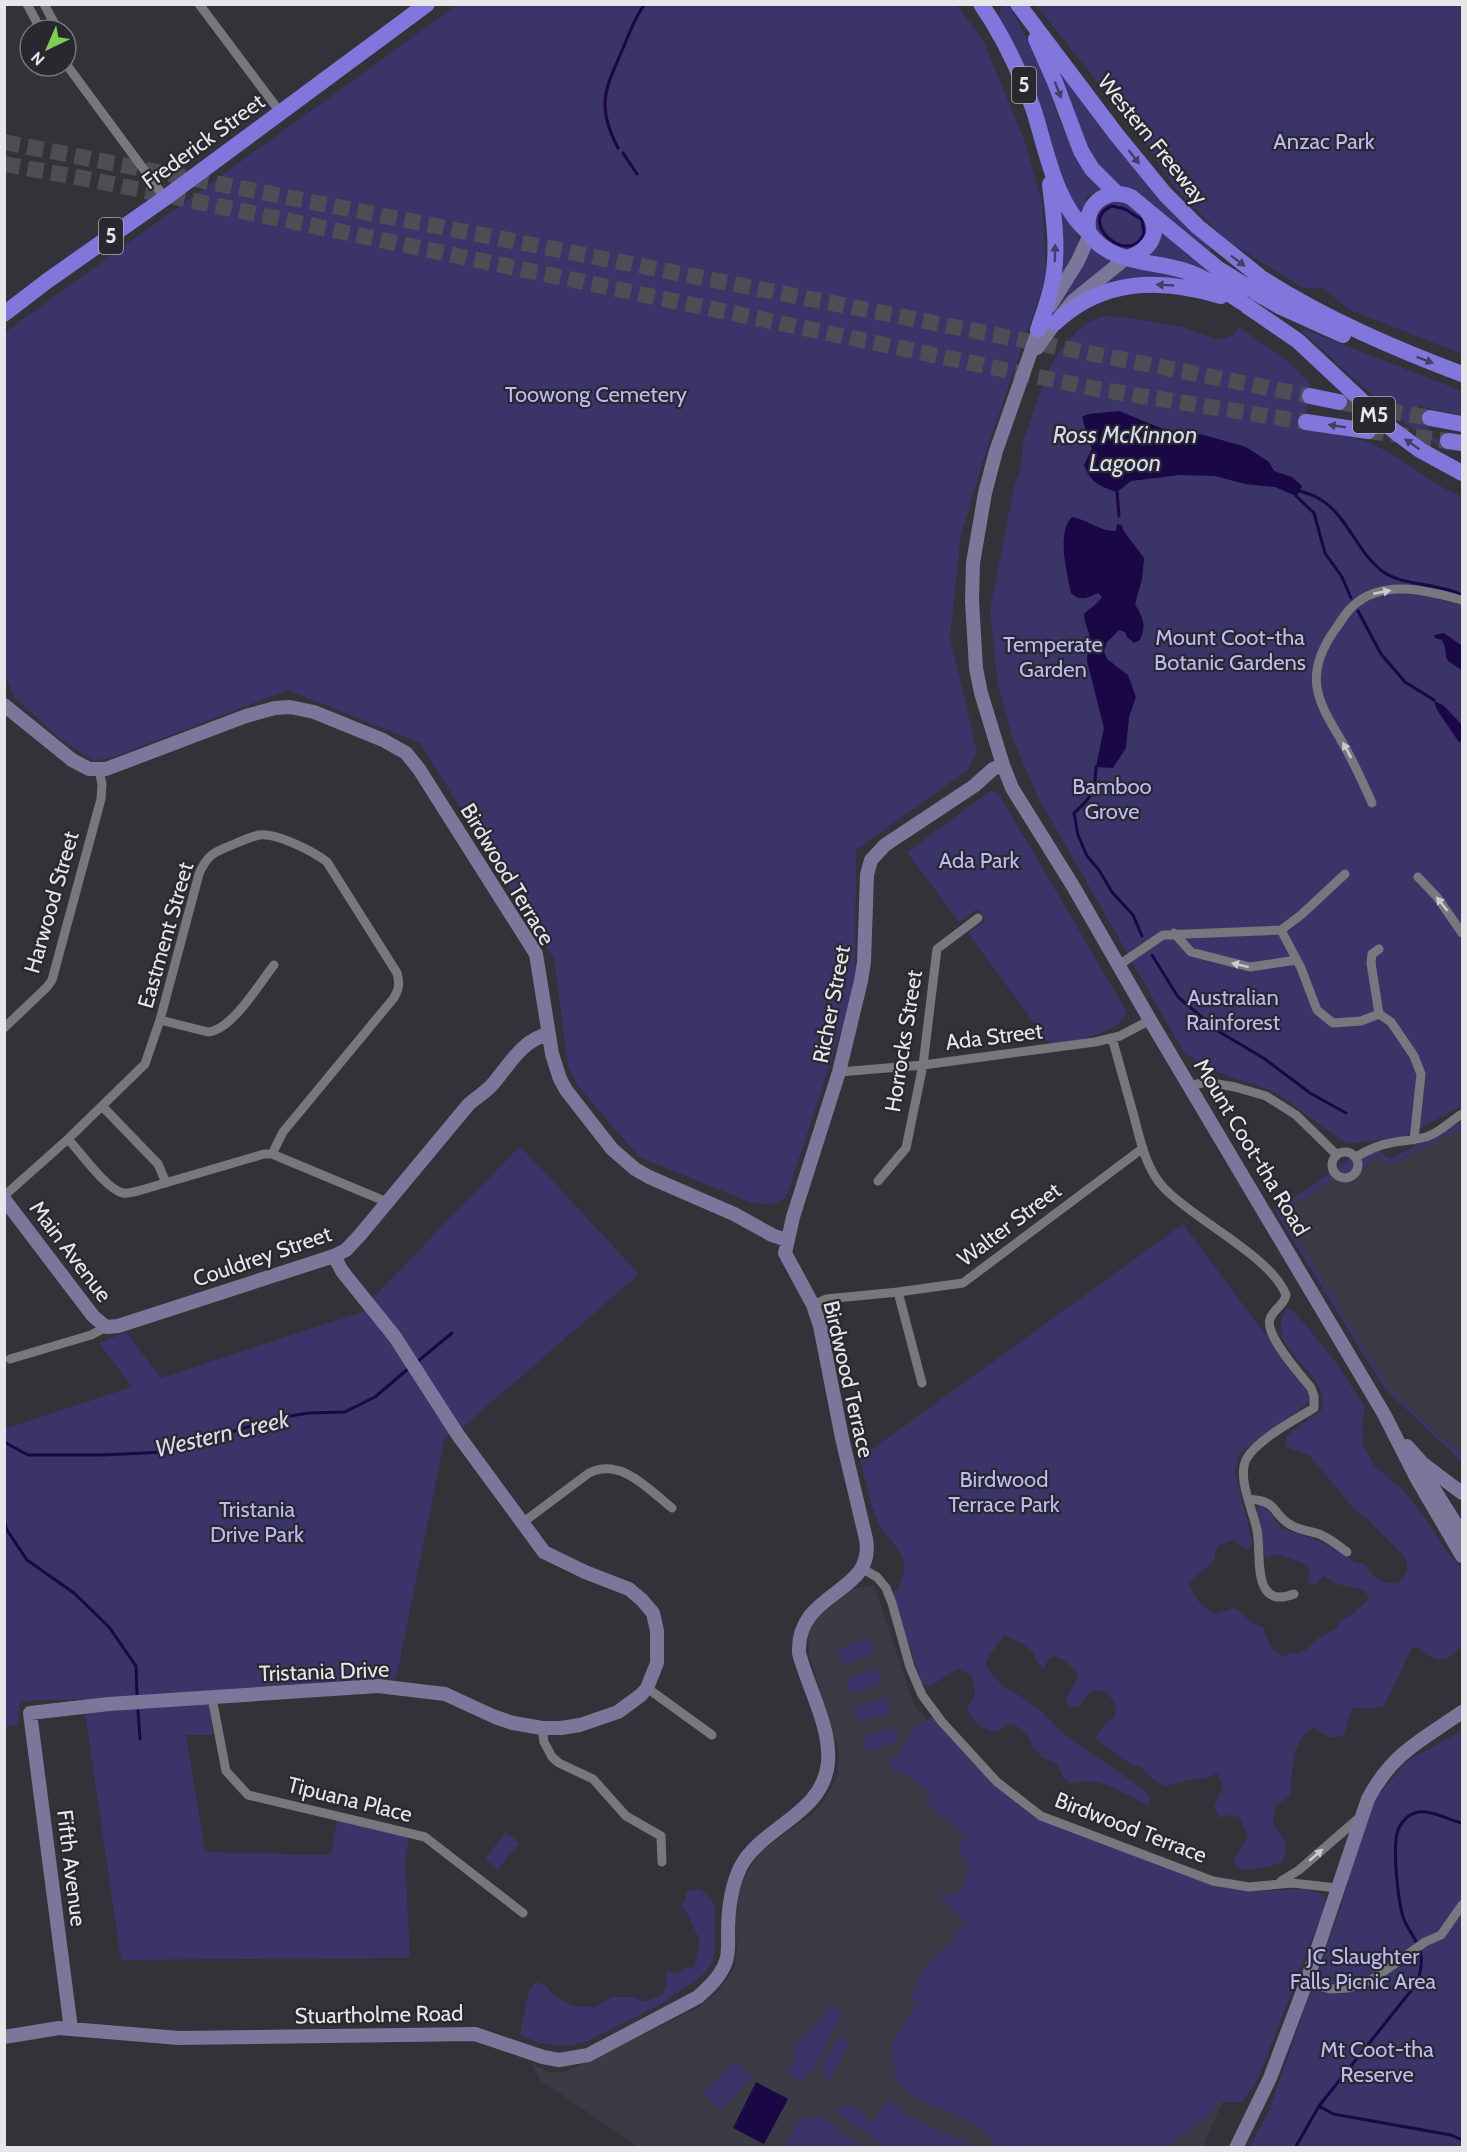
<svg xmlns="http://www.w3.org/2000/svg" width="1467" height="2152" font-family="Cabin,sans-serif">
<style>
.built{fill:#3b3b46}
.green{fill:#3a3469}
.water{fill:#190746}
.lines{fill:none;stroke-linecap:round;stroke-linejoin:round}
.stream{stroke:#190746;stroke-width:3}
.highway-tunnel{stroke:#4d4d53;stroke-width:16;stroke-dasharray:16 8;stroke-linecap:butt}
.street{stroke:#77777e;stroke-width:9}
.secondary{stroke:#7a779a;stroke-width:14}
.highway{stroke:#8176dc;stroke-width:16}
.oneway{fill:#433f62}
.oneway2{fill:#cbcbd0}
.labels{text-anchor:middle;stroke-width:4.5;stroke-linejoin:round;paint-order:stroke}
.shield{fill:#28282e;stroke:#aeaeb2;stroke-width:1.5}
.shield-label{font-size:21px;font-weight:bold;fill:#e7e7eb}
.street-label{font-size:22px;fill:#e7e7eb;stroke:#28282e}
.park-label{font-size:22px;fill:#bcbaf5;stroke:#28282e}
.water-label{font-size:24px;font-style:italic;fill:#dadaee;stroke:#28282e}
</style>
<rect width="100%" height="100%" fill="#323238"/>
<path class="built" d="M1462 1128V1456L1388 1387 1282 1213 1334 1178 1345 1182H1353L1375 1156 1391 1164Z
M874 1585 914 1705 1005 1808 1239 1898 1316 1901 1202 2147H639L540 2080 531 2063 548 2072H565L600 2056 699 2007 720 1989 735 1967 737 1947 735 1923 739 1893 746 1874 761 1851 809 1817 824 1801 837 1778 839 1753 809 1653 808 1634 815 1620 853 1589Z"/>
<path class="green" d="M457 5H957L983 40 1025 142 1042 203 1046 276 982 464 961 535 950 637 977 752 967 771 856 850 855 988 786 1198 772 1204 752 1203 639 1157 578 1086 568 1066 554 959 420 743 288 690 116 756 94 761 63 741 14 697 4 674V333Z
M1036 5H1462V354L1350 310 1323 288H1303L1226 240 1176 189 1136 130Z
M1005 6 1010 7 1044 72 1058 117 1076 156 1102 187 1087 197 1081 213 1073 207 999 17 1000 8Z
M1055 65 1211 249 1210 251 1207 252 1113 185 1095 168Z
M1115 201C1135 207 1139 212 1149 230L1136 249 1120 250 1098 234 1094 222 1100 207Z
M1058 210C1064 218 1075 228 1078 237 1082 249 1064 275 1058 286Z
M1161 229 1267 307 1142 258Z
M1090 245 1115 263 1049 318Z
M1128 266 1198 282 1087 294Z
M1103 316 1124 317 1183 327 1218 340 1233 335 1239 327 1287 361 1310 383 1304 429C1323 433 1345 435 1364 441 1400 453 1427 484 1462 496V1106L1405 1136 1347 1144 1275 1092 1203 1067 1183 1051 1038 797 1013 740 998 685 990 610 1013 492 1021 466 1023 443 1037 401 1050 367 1065 343 1085 324Z
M1303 329 1462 391V415L1418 406 1422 420 1431 434 1452 454C1393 420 1353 375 1302 332Z
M992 790 999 794 1127 1012C1118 1035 1074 1040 1051 1046L968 933 984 922 985 918 980 911 976 910 959 922 907 852Z
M1462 1121V1128L1391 1164 1375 1156 1353 1182H1345L1334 1178 1282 1213 1388 1387 1462 1456V1462L1385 1389 1275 1211 1370 1144 1390 1159Z
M520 1146 639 1274 463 1427 445 1437 396 1679 209 1694 213 1735H186L205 1852 331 1855 337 1819 409 1837 405 1859 410 1958 121 1960 83 1699 20 1701 17 1725 5 1727 4 1429 132 1387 99 1343 126 1332 161 1378 362 1312 372 1299Z
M1183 1224 1313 1399 1239 1454 1235 1471 1252 1541 1251 1549 1243 1548 1233 1540 1219 1545 1215 1553V1560L1188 1583C1194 1596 1202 1608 1215 1614L1234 1608C1246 1615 1251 1624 1264 1628 1266 1642 1272 1650 1284 1657L1290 1653C1305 1655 1309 1646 1319 1638 1324 1634 1331 1632 1337 1629L1339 1621 1349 1617 1369 1599 1365 1590 1337 1584 1323 1576 1316 1584 1307 1583 1309 1568 1305 1564 1277 1554 1267 1558 1263 1553 1255 1514 1259 1505H1265L1281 1528 1312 1538 1335 1549 1356 1563H1363L1374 1576 1384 1583 1398 1582 1407 1572 1406 1558 1365 1517 1354 1509 1310 1456 1285 1446 1287 1435 1321 1411C1333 1367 1260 1354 1287 1308L1294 1311 1335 1361 1365 1407 1362 1425 1363 1445 1374 1465 1403 1490 1423 1514 1444 1548 1462 1569V1644C1447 1665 1436 1663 1418 1647L1412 1648 1384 1706 1371 1709 1352 1708 1344 1735C1330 1741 1325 1735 1314 1727 1291 1741 1292 1770 1291 1795L1275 1806 1273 1825C1284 1837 1291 1846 1282 1862 1268 1867 1252 1872 1237 1868L1234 1861 1248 1835 1239 1817 1227 1815 1221 1818 1214 1806 1223 1787 1217 1773 1207 1778 1193 1779 1166 1786 1156 1782 1139 1765 1133 1766 1095 1738 1104 1725 1114 1717 1116 1706 1108 1693 1094 1690 1086 1697 1079 1707H1069L1066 1703C1068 1692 1075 1685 1078 1674L1067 1662 1054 1656 1048 1660 1044 1669 1035 1659V1654L1023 1644 1004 1635 988 1658 986 1665C999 1689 1018 1692 1038 1709 1050 1719 1059 1731 1072 1740 1098 1759 1126 1774 1150 1796L1149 1806C1127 1796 1097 1773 1071 1784L1062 1776 1058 1765 1042 1757 1032 1746 1028 1735 1015 1725 1007 1724 997 1732C984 1731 971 1721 967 1708L975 1695 972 1675 957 1669 927 1688 925 1684H920L914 1660 891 1594C897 1591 900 1586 902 1579 911 1548 886 1543 876 1518 869 1499 865 1478 860 1458Z
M869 1637 874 1654 842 1665 838 1649Z
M878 1668 882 1683 850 1694 846 1679Z
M886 1697 890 1712 858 1723 854 1708Z
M936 1715 979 1762 1041 1816 1136 1851 1256 1891 1303 1889 1322 1894 1325 1898 1324 1908 1258 2079 1242 2102H1219L1207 2118 1178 2137 1166 2147H1000L982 2130 959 2115 918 2101 898 2082 891 2059 892 2045 916 2003 911 1997 921 1973 936 1954 953 1941 964 1920 938 1897 949 1896 961 1890 970 1866 958 1852 964 1836 926 1802 930 1792 903 1773 893 1769 889 1762 896 1756 915 1728Z
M894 1727 898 1742 866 1752 862 1736Z
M1462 1731V2147L1249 2148 1269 2110 1342 1903 1363 1824 1380 1793 1407 1761Z
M506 1832 519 1843 498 1870 485 1859Z
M701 1889 715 1905V1944L713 1961 704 1974 663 2003 586 2042 566 2046 540 2043 520 2035 529 1989 537 1982 547 1987 554 1996 573 2006 595 2007 612 1997H636L642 2002 662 1995 666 1987V1971L679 1973 686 1968 694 1967 700 1940C692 1927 692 1917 681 1905L686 1900 685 1894 690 1890Z
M832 2005 842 2014 813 2071 808 2072 805 2083 786 2072 796 2061 792 2057 796 2053 793 2050Z
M839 2035 850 2042 830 2080 821 2069Z
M736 2060 752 2077 720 2111 703 2093Z
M888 2099 905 2115 955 2137 974 2147H885L833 2110 852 2105 872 2123Z
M823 2117 861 2147H783L802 2118Z"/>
<path class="water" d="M1119 411 1163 429 1204 435 1246 447 1269 462 1274 471 1292 477 1302 486 1299 493 1296 496 1275 487 1245 484 1215 476 1180 475 1131 481 1117 492C1100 487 1090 482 1084 465L1092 449 1088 438 1094 436 1091 430 1086 431 1082 417C1088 412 1109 413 1119 411Z
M1072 517C1089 520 1100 532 1116 531L1117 524 1122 525 1123 530 1144 558 1142 579 1135 604C1143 619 1147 624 1140 640L1134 643 1127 637 1125 632 1119 630 1107 642 1104 651 1107 659 1128 675 1136 697 1129 717 1126 748 1113 768 1096 767 1104 728 1087 661C1087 653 1090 647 1090 640 1090 632 1084 624 1084 614 1090 608 1098 604 1102 597L1098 593C1087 598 1081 602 1071 593 1067 572 1056 533 1072 517Z
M1444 633 1462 646V670C1436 654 1452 661 1442 640L1435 638 1434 635Z
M1434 701 1443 705 1462 725V741L1459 742 1437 710Z
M756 2082 788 2099 764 2144 733 2128Z"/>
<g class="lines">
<path class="stream" d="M618 148C595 104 606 88 624 46 630 32 635 16 645 4
M623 153 637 174
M1112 206 1125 209 1142 220 1144 233C1131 269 1075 221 1112 206Z
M1300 491C1306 493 1313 495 1318 498 1347 514 1356 551 1382 571 1398 583 1422 583 1440 588 1448 589 1455 592 1462 595
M1117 492 1119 516
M1296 496 1314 513 1325 553 1342 577 1351 598
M1358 611 1381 654 1405 682 1434 700
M1096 767C1095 792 1093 796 1074 813L1078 835 1087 856 1099 870 1112 892 1133 915 1142 936
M1152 955 1178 997 1218 1031 1265 1059 1310 1093 1346 1113
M417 1362 452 1333
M4 1442 28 1455H102L165 1452 277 1418 309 1413 345 1412 375 1397 409 1368
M4 1521 7 1530 27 1560 74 1593 109 1627 136 1666 137 1694
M138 1711 140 1739
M1319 2106 1333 2114 1451 2135 1462 2140
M1295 2148 1319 2106 1418 1982C1420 1972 1423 1961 1420 1950 1416 1938 1407 1929 1403 1917 1398 1900 1392 1846 1398 1830 1402 1821 1408 1814 1418 1812 1432 1810 1449 1820 1462 1823"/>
<path class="highway-tunnel" d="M4 142 1310 396
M4 164 98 181 1097 389 1306 422
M1339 402 1430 418
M1368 431 1448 441"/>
<path class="street" d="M27 4 41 30
M44 4 58 30
M199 4 280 112
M66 53 68 66
M66 64 165 198
M1372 803C1364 785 1356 767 1346 749 1336 730 1320 709 1317 687 1314 668 1323 647 1334 631 1340 623 1345 613 1353 606 1383 578 1428 591 1462 600
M1418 877 1437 897 1462 933
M1281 930 1301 968 1317 1010 1333 1023 1361 1021 1379 1014 1391 1022 1414 1056 1421 1074 1414 1140
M1174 933 1191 952 1250 967 1297 960
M1119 965 1163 935 1281 930 1301 915 1345 874
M1379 1014 1371 963 1372 954 1379 949
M160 1020 208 1032C232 1030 259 984 274 965
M4 1028 47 987 52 980 101 799 102 784 99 770
M1112 1038C1119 1063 1126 1088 1133 1113 1140 1138 1145 1168 1164 1188 1194 1220 1272 1257 1286 1295 1284 1306 1273 1309 1270 1319 1264 1335 1301 1375 1311 1388L1314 1396V1408C1296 1419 1257 1440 1247 1458 1236 1476 1253 1510 1257 1530 1262 1552 1250 1611 1294 1594
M839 1072 923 1065 1095 1042 1120 1036 1150 1020
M1189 1086 1206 1082 1235 1087 1266 1096 1296 1115 1337 1155
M102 1106 158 1164 166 1183
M68 1139C80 1152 107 1190 123 1193 128 1194 133 1192 138 1191L264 1154H272L387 1202
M1332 1165a13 13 0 1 1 26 0a13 13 0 1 1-26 0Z
M1356 1157C1366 1151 1378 1145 1390 1143 1404 1140 1418 1141 1431 1135 1442 1130 1452 1120 1462 1114
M878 1181 906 1148 923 1065 937 949 978 918
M4 1196 68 1139 145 1064 160 1020 199 874C207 855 214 852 232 845 241 841 250 837 259 835 277 833 313 851 327 862L397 973C400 984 399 990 393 999L283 1132 272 1154
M898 1292 922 1383
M813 1305 826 1299 898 1292 963 1283 1143 1148
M10 1359 91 1335 106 1327
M1248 1499C1280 1501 1270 1513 1291 1525 1299 1530 1310 1531 1319 1534 1329 1538 1338 1545 1347 1552
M522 1523 589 1473C621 1457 649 1490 672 1508
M861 1568 877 1577 886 1588 892 1603 910 1667 922 1695 942 1722 997 1782 1041 1816 1213 1881 1249 1887 1292 1883 1337 1888
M647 1688 712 1735
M212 1698 226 1771 248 1795 425 1837 523 1913
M542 1728 544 1742 552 1757 559 1763 593 1779 626 1816 661 1836 662 1862
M1281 1881 1299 1870 1360 1817
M1306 1983 1330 1989 1348 1988 1373 1979 1425 1942 1441 1935 1462 1905"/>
<path class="secondary" d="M1050 306 1078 261 1090 234
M1041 323 996 451 985 493 973 563 972 601 976 668 981 693 1003 765 1012 788 1073 886 1150 1020 1384 1414 1417 1479 1462 1556
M1037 348 1055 323 1073 301 1126 258
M4 705 72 760 89 769H106L246 716 275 708 290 707 314 712 383 740 406 753 419 769 536 954 552 1054 560 1079 566 1090 612 1149 635 1169 649 1177 734 1214 772 1235 786 1240
M4 1199 93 1316 106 1327 118 1326 334 1256 346 1250 360 1235 469 1104C476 1098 484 1093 491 1086 508 1067 522 1039 549 1034
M1407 1446 1422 1463 1462 1493
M1422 1470 1462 1534
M71 2029 30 1713 109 1704 378 1686 445 1694 495 1717 513 1723 542 1728H561L580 1725 618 1712 641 1695 647 1688 657 1663V1631L653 1613 642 1600 629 1589 585 1572 544 1552 458 1435 395 1337 342 1271 334 1256
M4 2037 59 2028 179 2038 475 2034 543 2057 559 2060 588 2055 698 1997C710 1986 721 1976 726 1961 729 1952 728 1943 728 1933 728 1911 731 1886 741 1866 763 1826 823 1814 828 1763 831 1726 808 1688 799 1653 796 1590 876 1595 866 1539L842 1438 820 1326 813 1305 785 1253 793 1217 839 1072 861 981 864 962 867 875 871 860 885 845 974 786 993 769 1003 765
M1236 2148 1270 2078 1306 1983 1368 1799C1392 1753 1422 1740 1462 1712"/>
<path class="highway" d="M981 4C1003 36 1020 72 1033 108 1047 150 1054 203 1089 233
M1018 4 1116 134 1165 194 1198 227 1259 276
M1036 39 1055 82 1081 151 1092 169 1116 193
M1128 258C1150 250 1163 232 1147 211
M1263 279C1326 319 1393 348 1462 374
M1255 292 1281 307 1343 335
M1243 303C1227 292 1209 280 1191 273 1158 260 1111 266 1089 233 1082 206 1106 186 1131 197L1217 268 1251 289
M1247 306 1298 341 1393 430 1420 450 1462 473
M4 314 47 281 165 198 427 4
M1055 323C1103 278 1161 278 1221 296
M1038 330C1044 311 1052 292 1054 272 1058 242 1053 213 1050 184
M1310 396 1339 402
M1430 418 1462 424
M1306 422 1368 431
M1448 441 1462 443"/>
</g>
<defs><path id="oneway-solid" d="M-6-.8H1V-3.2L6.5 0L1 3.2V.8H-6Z" transform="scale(1.5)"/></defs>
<g class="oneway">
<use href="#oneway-solid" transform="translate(1058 90) rotate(69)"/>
<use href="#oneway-solid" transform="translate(1134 157) rotate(52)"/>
<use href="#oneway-solid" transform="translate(1055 253) rotate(-89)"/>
<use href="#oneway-solid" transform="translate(1238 261) rotate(37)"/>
<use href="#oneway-solid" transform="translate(1165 285) rotate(-177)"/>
<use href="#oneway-solid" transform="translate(1425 360) rotate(21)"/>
<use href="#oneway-solid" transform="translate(1337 426) rotate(-171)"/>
<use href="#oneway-solid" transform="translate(1412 444) rotate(-145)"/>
</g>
<g class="oneway2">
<use href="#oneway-solid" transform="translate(1382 592) rotate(-11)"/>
<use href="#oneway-solid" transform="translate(1347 750) rotate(-118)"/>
<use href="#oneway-solid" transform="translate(1442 904) rotate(-128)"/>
<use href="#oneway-solid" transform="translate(1240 965) rotate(-166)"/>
<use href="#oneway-solid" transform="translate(1316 1855) rotate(-41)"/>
</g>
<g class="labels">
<g class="shield">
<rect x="1012" y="67" width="24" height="36" rx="4.5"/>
<rect x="99" y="218" width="24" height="36" rx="4.5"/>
<rect x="1353" y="397" width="42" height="36" rx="4.5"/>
</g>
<g class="shield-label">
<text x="1024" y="92">5</text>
<text x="111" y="243">5</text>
<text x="1374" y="422">M5</text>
</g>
<g class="street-label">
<text transform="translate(1153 139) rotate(51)" y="8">Western Freeway</text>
<text transform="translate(203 141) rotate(-36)" y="8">Frederick Street</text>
<text transform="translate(508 874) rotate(59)" y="8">Birdwood Terrace</text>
<text transform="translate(51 902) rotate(-74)" y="8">Harwood Street</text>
<text transform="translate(165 935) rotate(-74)" y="8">Eastment Street</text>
<text transform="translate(831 1004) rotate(-79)" y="8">Richer Street</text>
<text transform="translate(994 1036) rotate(-7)" y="8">Ada Street</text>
<text transform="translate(903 1041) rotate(-81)" y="8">Horrocks Street</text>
<text transform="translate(1252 1147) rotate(59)" y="8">Mount Coot-tha Road</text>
<text transform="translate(1009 1224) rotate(-37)" y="8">Walter Street</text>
<text transform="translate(71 1251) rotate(53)" y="8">Main Avenue</text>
<text transform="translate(262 1256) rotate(-19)" y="8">Couldrey Street</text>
<text transform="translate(849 1379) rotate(77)" y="8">Birdwood Terrace</text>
<text transform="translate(324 1671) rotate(-2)" y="8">Tristania Drive</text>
<text transform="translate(350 1799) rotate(14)" y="8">Tipuana Place</text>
<text transform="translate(1131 1827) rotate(21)" y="8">Birdwood Terrace</text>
<text transform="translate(72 1868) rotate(83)" y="8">Fifth Avenue</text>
<text transform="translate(379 2014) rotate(-1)" y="8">Stuartholme Road</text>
</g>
<g class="park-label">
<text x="1324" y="149">Anzac Park</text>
<text x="596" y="402">Toowong Cemetery</text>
<text x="1230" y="645">Mount Coot-tha<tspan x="1230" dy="25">Botanic Gardens</tspan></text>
<text x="1053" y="652">Temperate<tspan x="1053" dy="25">Garden</tspan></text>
<text x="1112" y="794">Bamboo<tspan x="1112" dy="25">Grove</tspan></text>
<text x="979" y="868">Ada Park</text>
<text x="1233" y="1005">Australian<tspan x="1233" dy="25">Rainforest</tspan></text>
<text x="1004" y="1487">Birdwood<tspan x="1004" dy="25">Terrace Park</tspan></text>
<text x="257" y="1517">Tristania<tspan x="257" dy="25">Drive Park</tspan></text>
<text x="1363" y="1964">JC Slaughter<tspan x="1363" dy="25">Falls Picnic Area</tspan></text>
<text x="1377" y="2057">Mt Coot-tha<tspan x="1377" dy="25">Reserve</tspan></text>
</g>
<g class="water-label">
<text x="1125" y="443">Ross McKinnon<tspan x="1125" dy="28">Lagoon</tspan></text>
<text transform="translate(222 1434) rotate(-13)" y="8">Western Creek</text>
</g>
</g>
<rect width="1467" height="2152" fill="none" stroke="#e7e7eb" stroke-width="12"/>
<g transform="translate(48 48) rotate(224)"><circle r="28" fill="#28282e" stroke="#74747a" stroke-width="1.5"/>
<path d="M0-4.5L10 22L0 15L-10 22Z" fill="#7fd052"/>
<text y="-9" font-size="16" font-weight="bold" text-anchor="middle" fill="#e7e7eb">N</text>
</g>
</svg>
